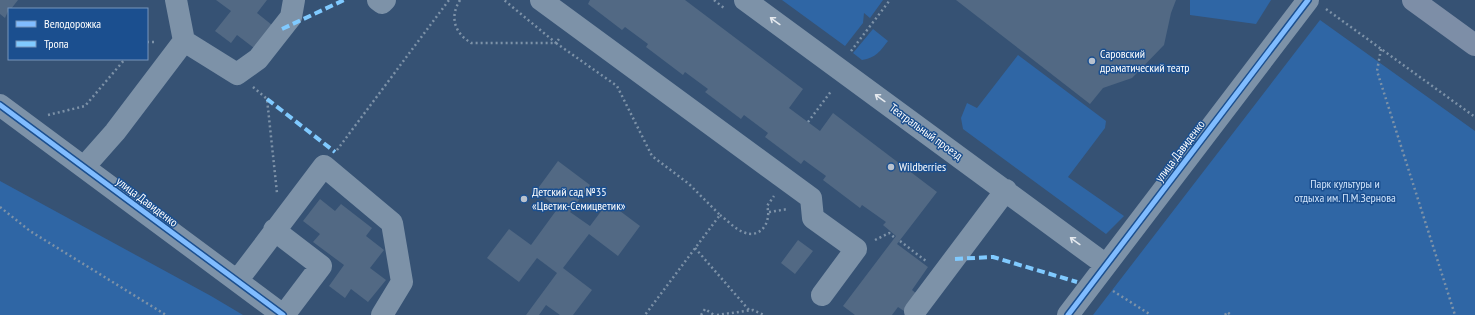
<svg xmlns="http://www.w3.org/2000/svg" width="1475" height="315" font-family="'PT Sans Narrow',sans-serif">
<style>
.green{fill:#2f66a5}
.building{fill:#526984}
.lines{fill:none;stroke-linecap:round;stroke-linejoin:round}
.path{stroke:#7d92a8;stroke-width:2.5;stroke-dasharray:2 3;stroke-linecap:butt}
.minor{stroke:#7d92a8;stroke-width:22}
.major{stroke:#7d8ea7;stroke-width:22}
.quiet{stroke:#80caff;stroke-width:4;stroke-dasharray:8 4;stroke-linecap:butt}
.cycleway-casing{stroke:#1b4f8f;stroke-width:8}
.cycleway{stroke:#80bcff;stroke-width:5}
.oneway{stroke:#e5e9ee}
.poi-dot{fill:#b9c2ce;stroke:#1b4f8f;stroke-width:1.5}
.labels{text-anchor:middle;stroke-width:3;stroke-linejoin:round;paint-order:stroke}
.poi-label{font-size:12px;fill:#fff;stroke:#1b4f8f;text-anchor:start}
.street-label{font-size:12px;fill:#fff;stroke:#1b4f8f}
.park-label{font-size:12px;fill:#cfe3fa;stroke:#1b4f8f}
</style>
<rect width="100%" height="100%" fill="#365274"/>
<path class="green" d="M782 0H883L870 18 864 13 863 23 845 46Z
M1190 0H1271L1256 24 1190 15Z
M1320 20 1475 131V315H1093Z
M873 29 888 41C880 51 876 58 862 60L853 53Z
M1018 55 1106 121 1105 128 1068 177 1124 216 1106 234 963 129 961 118 967 103 977 108Z
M0 181 211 296 243 315H0Z"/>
<path class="building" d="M0 0H18L11 9H9L5 18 0 14Z
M216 0H267L257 13 272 25 254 48 237 35 231 43 215 31 231 11Z
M590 0H685L803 89 789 108 820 131 833 113 937 192 897 244 928 267 912 290 917 294 904 311 898 307 892 315H855L843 306 896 236 883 225 886 222 862 205 860 208 823 180 826 176 804 160 801 164 765 137 768 133 744 115 741 119 705 92 708 89 685 72 683 75 646 47 648 44 625 27 622 30 588 4Z
M956 0H1176L1171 13 1164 45 1132 78 1103 88 1090 104Z
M558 161 590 185 570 212 590 226 608 202 640 226 618 256 589 234 563 268 592 290 573 315H560L546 305 539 315H526L557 273 537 258 519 282 487 258 509 229 531 245 558 208 536 191Z
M320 199 335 211 341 204 372 228 366 236 384 250 370 268 386 280 368 302 351 289 345 298 329 286 344 265 313 242 320 234 303 221Z
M798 240 813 251 795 274 781 263Z"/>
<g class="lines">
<path class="path" d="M460 0C449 18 455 33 471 43H556L504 0
M714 0 724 8
M1326 9 1475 117
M559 39 556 43 617 86 652 156 689 184 720 215 645 315
M147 42H156
M1381 49 1377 71 1455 315
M851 51 890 0
M253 87 267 99 277 193
M48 115 85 106 125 59
M808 122 832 90
M337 150 449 0
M0 207 30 231 166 315
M769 212 788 209
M720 215C727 220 735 229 743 232 761 240 772 221 767 206L774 196
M875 240 889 233 895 238
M900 241 926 261
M695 248 749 310
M1113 291 1151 315
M701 315 705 309 714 315
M717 315 753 310 764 315
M1225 315 1227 312 1231 315"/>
<path class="minor" d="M176 0 184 41 237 74 258 59 291 17 294 0
M378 0 382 3 385 0
M541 0 811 198 813 218 856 249 822 295
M745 0 1106 265
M0 105 283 315
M84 167 115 132 184 41
M274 230 321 266 284 315
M237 281 324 166 392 223 402 282 382 315
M915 311 1006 190
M1068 315 1308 0"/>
<path class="major" d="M1413 0 1475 45"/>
<path class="quiet" d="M282 29 344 0
M267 99 335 152
M955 259 993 257 1077 282"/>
<g class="cycleway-casing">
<path id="cycleway" d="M0 105 283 315
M1068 315 1308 0"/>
</g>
<use href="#cycleway" class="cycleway"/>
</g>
<defs><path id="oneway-shaft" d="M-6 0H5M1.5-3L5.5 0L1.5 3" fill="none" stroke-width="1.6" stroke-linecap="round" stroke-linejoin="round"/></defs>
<g class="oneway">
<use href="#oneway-shaft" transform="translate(775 21) rotate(-144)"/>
<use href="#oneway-shaft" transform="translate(880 98) rotate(-144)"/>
<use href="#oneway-shaft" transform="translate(1075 241) rotate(-144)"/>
</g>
<g class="poi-dot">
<circle cx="1092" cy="61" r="4"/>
<circle cx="891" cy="167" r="4"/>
<circle cx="524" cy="199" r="4"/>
</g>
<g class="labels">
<g class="poi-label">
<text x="1100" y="58">Саровский<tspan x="1100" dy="14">драматический театр</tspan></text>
<text x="899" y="171">Wildberries</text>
<text x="532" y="196">Детский сад №35<tspan x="532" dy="14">«Цветик-Семицветик»</tspan></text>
</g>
<g class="street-label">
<text transform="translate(926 132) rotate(36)" y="4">Театральный проезд</text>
<text transform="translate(1180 151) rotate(-53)" y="4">улица Давиденко</text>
<text transform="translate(147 202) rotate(37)" y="4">улица Давиденко</text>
</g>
<g class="park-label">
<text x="1345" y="188">Парк культуры и<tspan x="1345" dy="14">отдыха им. П.М.Зернова</tspan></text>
</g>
</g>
<rect x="8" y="8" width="140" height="52" fill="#1b4f8f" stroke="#7695bc"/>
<rect x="16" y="21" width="20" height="6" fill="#80bcff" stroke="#7695bc"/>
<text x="44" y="28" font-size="12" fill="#ffffff">Велодорожка</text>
<rect x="16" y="41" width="20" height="6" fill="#80caff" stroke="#7695bc"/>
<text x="44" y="48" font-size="12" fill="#ffffff">Тропа</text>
</svg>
